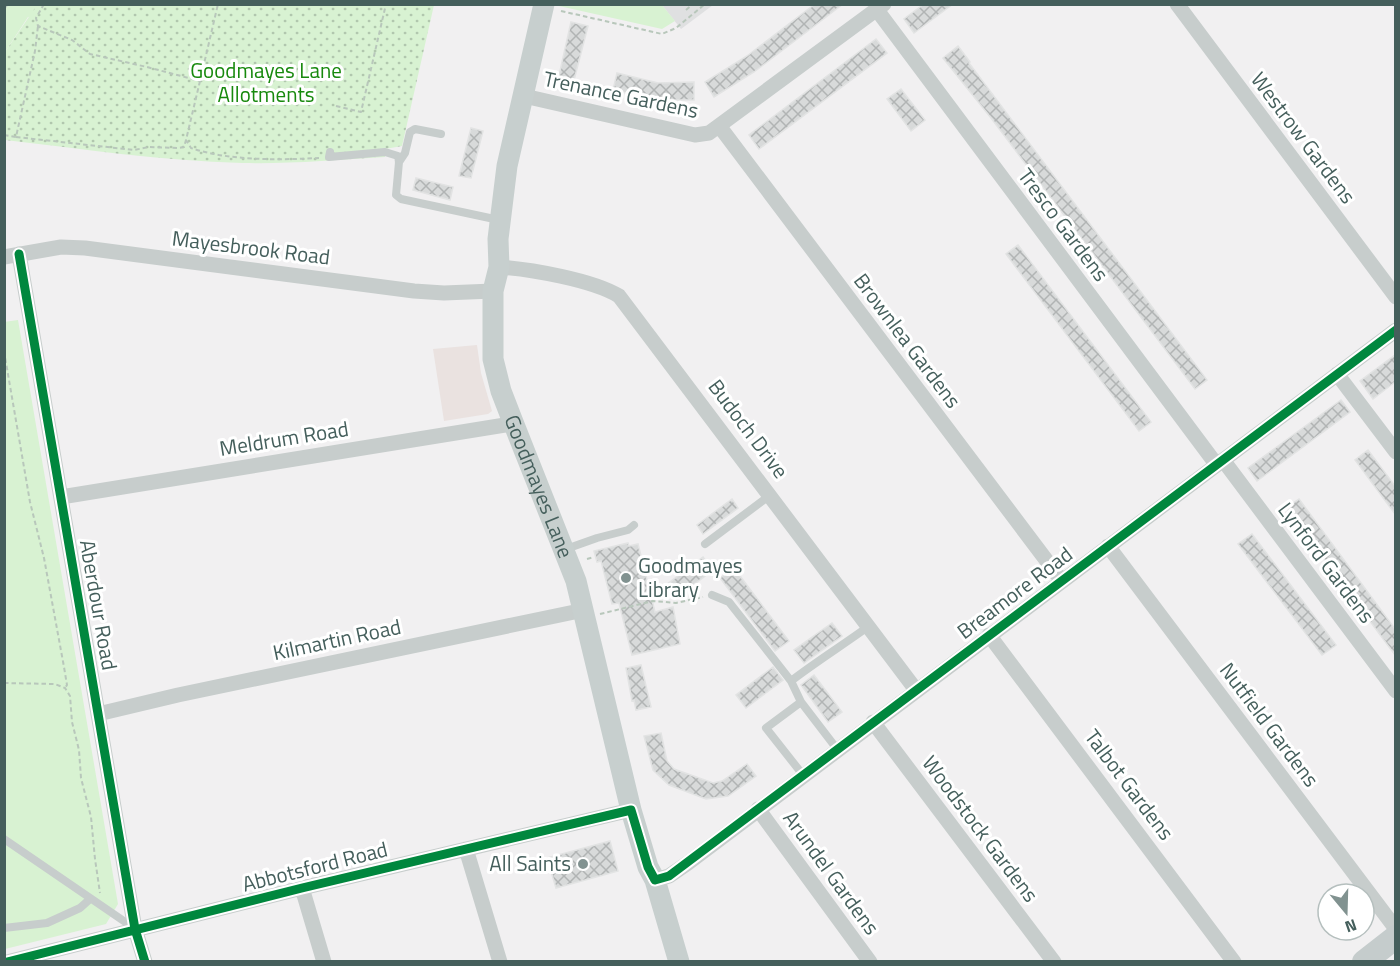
<svg xmlns="http://www.w3.org/2000/svg" width="1400" height="966" font-family="'Titillium Web',sans-serif">
<style>
.commercial{fill:#eae2e0}
.education{fill:#dfe0e1}
.green{fill:#d8f2d2}
.garden{fill:url(#garden-dots)}
.building{fill:url(#building-cross-hatch);stroke:#e2e3e3;stroke-width:1.5}
.lines{fill:none;stroke-linecap:round;stroke-linejoin:round}
.path{stroke:#b8c7bb;stroke-width:2;stroke-dasharray:4.5 3;stroke-linecap:butt}
.lane{stroke:#c7cdcc;stroke-width:8}
.street{stroke:#c7cdcc;stroke-width:15}
.secondary{stroke:#c7cfce;stroke-width:21}
.primary{stroke:#c5cccc;stroke-width:24}
.cycleway-casing{stroke:#fff;stroke-width:13}
.cycleway{stroke:#00873e;stroke-width:9}
.poi-dot{fill:#819290;stroke:#fff;stroke-width:2}
.labels{text-anchor:middle;stroke-width:6;stroke-linejoin:round;paint-order:stroke}
.park-label{font-size:21px;fill:#17890d;stroke:#fff}
.street-label{font-size:21px;fill:#455f5c;stroke:#fff}
.poi-label{font-size:21px;fill:#455f5c;stroke:#fff;text-anchor:start}
</style>
<defs>
<pattern id="garden-dots" width="8" height="8" patternUnits="userSpaceOnUse" patternTransform="scale(1.5)"><rect width="8" height="8" fill="#d8f2d2"/><path d="M2 2h.1M6 6h.1" fill="none" stroke="#b1c7ae" stroke-width="1.8" stroke-linecap="round"/></pattern>
<pattern id="building-cross-hatch" width="8" height="8" patternUnits="userSpaceOnUse" patternTransform="scale(1.5)"><rect width="8" height="8" fill="#d8dada"/><path d="M0 0l8 8M0 8l8-8" fill="none" stroke="#b1b4b4"/></pattern>
</defs>
<rect width="100%" height="100%" fill="#f1f0f1"/>
<path class="commercial" d="M477 345 481 373 492 411 488 414 444 421 433 349Z"/>
<path class="education" d="M662 5H713L681 29Z"/>
<path class="green" d="M560 4 662 5 675 21 662 29 559 6Z
M5 5H158L28 17 5 52Z
M18 320 118 904 106 924 5 949 4 322Z"/>
<path class="garden" d="M37 5H434L402 146 385 149V157C337 160 290 164 242 163 163 161 83 149 5 140V52Z"/>
<path class="building" d="M815 4H843L754 72 714 97 705 82 747 56Z
M924 4H953L914 33 904 19Z
M571 22 588 26 573 84 558 80Z
M876 39 887 53 759 149 749 135Z
M958 46 970 62 969 63 1207 380 1195 389 991 118 943 58Z
M617 73 658 83 694 82V100H654L613 90Z
M901 89 925 120 911 131 887 99Z
M471 128 483 131 471 178 459 176Z
M416 178 453 187 450 200 413 190Z
M1018 245 1151 422 1139 431 1006 254Z
M1395 355V382L1373 399 1360 381Z
M1341 400 1350 412 1257 481 1248 468Z
M1368 450 1395 486V514L1355 460Z
M732 499 738 508 703 534 697 525Z
M1299 499 1395 629V655L1286 508Z
M1252 534 1336 645 1322 655 1238 544Z
M628 543 629 546 638 544 655 612 673 607 680 644 632 655 619 603 612 604 601 561 597 562 594 551Z
M703 557 713 570 676 598 666 585Z
M734 568 789 641 775 651 720 578Z
M832 623 842 636 804 663 794 650Z
M641 665 651 707 636 710 634 700 632 701 626 668Z
M773 667 783 680 746 708 736 695Z
M814 675 842 712 828 722 801 685Z
M661 733 667 761 674 769 713 783 722 781 747 764 756 776 728 796 706 799 669 785 653 770 644 736Z
M610 841 618 871 556 888 547 858Z"/>
<g class="lines">
<path class="path" d="M44 4 36 18 38 26 72 40 90 54 147 67 200 81 218 4
M4 9 8 4
M686 10 693 4
M561 11 662 34 676 28 705 4
M200 81 186 140 191 148C229 161 279 160 319 158
M336 106 361 112 386 4
M4 135 16 137 35 51 38 26
M16 137 134 150 149 147 179 148 184 147 186 140
M4 351 30 502 44 558 64 667 67 685 65 688
M587 559 594 557
M600 614 653 601 676 603 703 597
M4 683 55 684 65 688 70 696 72 722 79 750 81 778 91 817 95 859 100 893"/>
<path class="lane" d="M330 152 329 157 385 152 398 156 399 162 396 195 401 199 499 220
M399 162 405 153 410 132 415 129 441 134
M705 544 769 496
M566 549 597 538 628 530 634 525
M712 595 729 602 791 681 801 702 837 749
M791 681C817 661 843 645 869 626
M801 702 766 728 803 775
M4 839 134 928
M4 928 47 923 80 908 90 899"/>
<path class="street" d="M1177 4 1396 297
M877 10 1216 464
M524 96 695 135 709 133 884 4
M720 127 1062 581
M19 254 135 929 145 962
M4 257 61 247 85 248 414 291 444 293 493 291
M499 267C530 269 593 280 619 296L916 690
M1337 374 1396 452
M1223 460 1396 691
M61 497 505 425 513 422
M1108 546 1396 929
M989 635 1234 962
M98 714 178 695 584 610
M873 722 1054 962
M758 809 870 962
M466 849 500 962
M655 880 669 876 688 863 1396 330
M302 888 324 962
M7 962 302 888 631 810"/>
<path class="secondary" id="s1" d="M544 4 507 166 498 239 499 267 493 291V359L501 391 513 422 576 581 631 810 648 867 655 880 679 962"/>
<path class="primary" d="M1364 962 1396 937"/>
<g class="cycleway-casing">
<path id="cycleway" d="M19 254 135 929 145 962
M7 962 302 888 631 810 648 867 655 880 669 876 1396 330"/>
</g>
<use href="#cycleway" class="cycleway"/>
</g>
<g class="poi-dot">
<circle cx="626" cy="578" r="6"/>
<circle cx="583" cy="864" r="6"/>
</g>
<g class="labels">
<g class="park-label">
<text x="266" y="78">Goodmayes Lane<tspan x="266" dy="24">Allotments</tspan></text>
</g>
<g class="street-label">
<text transform="translate(621 95) rotate(12)" y="7">Trenance Gardens</text>
<text transform="translate(1303 138) rotate(53)" y="7">Westrow Gardens</text>
<text transform="translate(1063 225) rotate(53)" y="7">Tresco Gardens</text>
<text transform="translate(251 248) rotate(7)" y="7">Mayesbrook Road</text>
<text transform="translate(907 341) rotate(53)" y="7">Brownlea Gardens</text>
<text transform="translate(748 429) rotate(53)" y="7">Budoch Drive</text>
<text transform="translate(284 439) rotate(-9)" y="7">Meldrum Road</text>
<text dy="7" stroke="none"><textPath href="#s1" startOffset="496">Goodmayes Lane</textPath></text>
<text transform="translate(1326 563) rotate(53)" y="7">Lynford Gardens</text>
<text transform="translate(1015 593) rotate(-37)" y="7">Breamore Road</text>
<text transform="translate(98 605) rotate(80)" y="7">Aberdour Road</text>
<text transform="translate(337 640) rotate(-12)" y="7">Kilmartin Road</text>
<text transform="translate(1269 725) rotate(53)" y="7">Nutfield Gardens</text>
<text transform="translate(1129 785) rotate(53)" y="7">Talbot Gardens</text>
<text transform="translate(980 829) rotate(53)" y="7">Woodstock Gardens</text>
<text transform="translate(315 867) rotate(-14)" y="7">Abbotsford Road</text>
<text transform="translate(831 873) rotate(54)" y="7">Arundel Gardens</text>
</g>
<g class="poi-label">
<text x="638" y="573">Goodmayes<tspan x="638" dy="24">Library</tspan></text>
<text x="571" y="871" text-anchor="end">All Saints</text>
</g>
</g>
<rect width="1400" height="966" fill="none" stroke="#455f5c" stroke-width="12"/>
<g transform="translate(1346 912) rotate(161)"><circle r="28" fill="#ffffff" stroke="#b5bfbe" stroke-width="1.5"/>
<path d="M0-4.5L10 22L0 15L-10 22Z" fill="#819290"/>
<text y="-9" font-size="16" font-weight="bold" text-anchor="middle" fill="#455f5c">N</text>
</g>
</svg>
